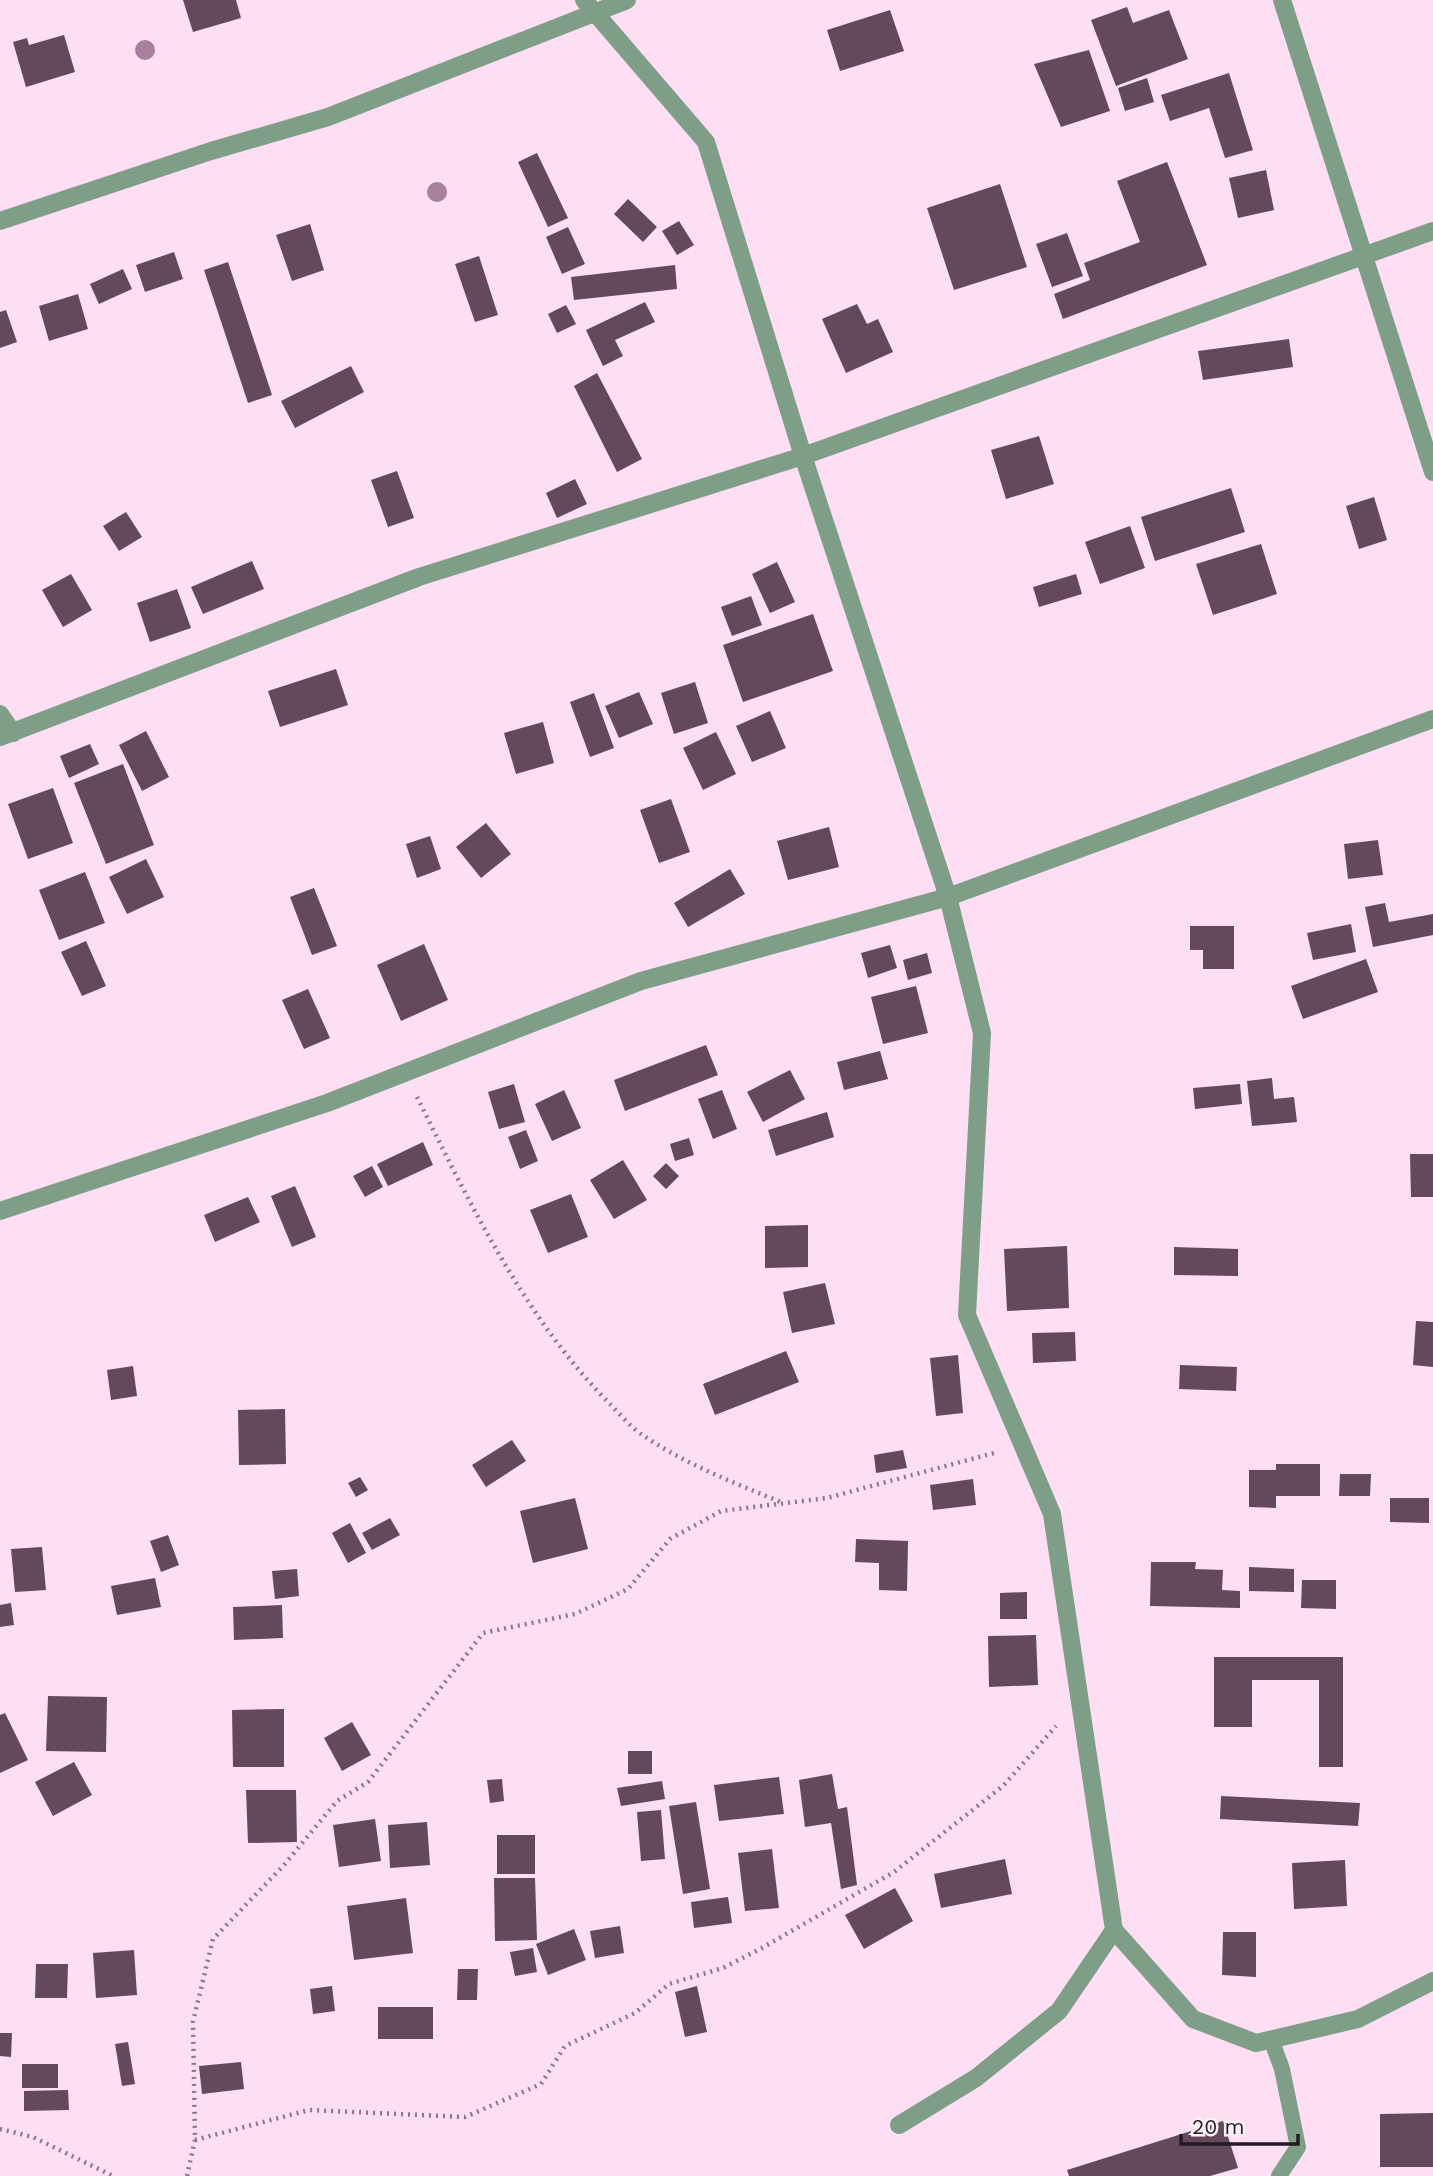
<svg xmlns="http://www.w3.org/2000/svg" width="1433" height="2176" font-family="'Work Sans',sans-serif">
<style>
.building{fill:#64485c}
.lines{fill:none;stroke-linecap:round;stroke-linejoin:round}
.path{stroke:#8c7785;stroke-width:4.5;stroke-dasharray:2 5;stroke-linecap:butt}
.lane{stroke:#7e9e88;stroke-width:16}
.street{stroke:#7e9e88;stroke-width:18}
.tree{fill:#a6809c}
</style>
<rect width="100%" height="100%" fill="#fddef3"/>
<path class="building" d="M183 0H236L241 18 193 32Z
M1127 7 1133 23 1169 10 1188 59 1116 86 1091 20Z
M890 10 904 51 840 71 827 30Z
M64 35 75 72 26 87 13 42 27 38 29 45Z
M1089 50 1110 111 1061 127 1034 64Z
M1229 73 1253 150 1225 158 1209 108 1170 121 1161 95Z
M1147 78 1154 102 1125 111 1118 88Z
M537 153 568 218 548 227 518 162Z
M1167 162 1207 265 1063 319 1054 294 1090 280 1084 263 1140 242 1117 181Z
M1266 170 1274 210 1238 218 1229 178Z
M1000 184 1027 267 954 290 927 208Z
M628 199 657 227 643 242 614 214Z
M679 221 694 245 677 255 662 231Z
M310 224 324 270 292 281 276 235Z
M568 227 585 264 562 274 546 237Z
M1067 233 1083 276 1052 287 1036 244Z
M174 252 183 279 145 292 136 265Z
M479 256 498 315 475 322 455 264Z
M228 262 272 395 248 403 204 270Z
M675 265 677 289 574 300 571 277Z
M123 269 132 289 99 304 90 284Z
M78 294 88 329 49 341 39 306Z
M645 302 655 322 615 340 623 356 603 366 586 330Z
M857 304 867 324 878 319 893 352 846 373 822 319Z
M566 305 576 324 557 333 548 314Z
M6 310 17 342 0 348V312Z
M1289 339 1293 367 1203 380 1198 351Z
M351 366 364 392 295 428 281 401Z
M597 373 642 459 617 472 574 386Z
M1039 436 1054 484 1006 499 991 450Z
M397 471 414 518 388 527 371 480Z
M575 479 587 504 557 518 546 493Z
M1231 488 1245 532 1155 561 1141 517Z
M1374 497 1387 540 1359 549 1346 506Z
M126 512 142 537 119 551 103 526Z
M1130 526 1145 568 1100 584 1085 542Z
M1261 544 1277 594 1213 615 1196 564Z
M252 561 264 589 203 614 191 587Z
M777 562 795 602 770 613 752 574Z
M71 574 92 610 63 627 42 590Z
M1076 574 1082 594 1039 607 1033 587Z
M177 589 191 628 150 642 137 603Z
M751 596 762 625 732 636 721 607Z
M813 614 833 671 743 702 723 645Z
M336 669 348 705 280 727 268 691Z
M695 682 708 723 674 734 661 693Z
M639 692 653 724 619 738 605 706Z
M594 693 614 748 590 757 570 702Z
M770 711 786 748 752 762 736 726Z
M543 722 554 763 516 774 504 733Z
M146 731 169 777 142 791 119 745Z
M716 732 736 774 703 790 683 748Z
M90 744 99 764 69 778 60 756Z
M123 764 154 845 106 864 74 783Z
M53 788 73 843 28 859 8 804Z
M671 799 690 852 659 863 640 810Z
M486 823 511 854 481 878 456 847Z
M829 827 839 867 788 880 777 841Z
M430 836 441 869 417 878 406 844Z
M1378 840 1383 875 1348 879 1344 844Z
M146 859 164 897 127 914 109 877Z
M730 869 745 894 688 927 674 903Z
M85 872 105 923 59 940 39 890Z
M314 888 337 946 312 955 290 897Z
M1385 903 1389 922 1433 914V935L1373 947 1365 907Z
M1351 924 1356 952 1313 960 1307 933Z
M1190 926H1234V969H1203V950H1190Z
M86 941 106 986 82 996 61 952Z
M424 944 448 1000 401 1021 377 965Z
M890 945 897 968 868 978 861 953Z
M927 953 932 973 908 980 903 960Z
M1366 959 1378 992 1303 1019 1291 986Z
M916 986 928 1033 883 1044 871 997Z
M308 989 330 1038 304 1049 282 1000Z
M706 1045 718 1075 625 1111 614 1080Z
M880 1051 888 1079 844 1090 837 1062Z
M790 1070 805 1099 763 1122 747 1092Z
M1272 1078 1274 1099 1294 1097 1297 1122 1252 1126 1247 1081Z
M514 1084 525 1122 499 1129 488 1092Z
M1240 1084 1242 1104 1195 1109 1193 1088Z
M564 1090 581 1128 552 1141 535 1104Z
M722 1090 737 1129 713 1139 698 1099Z
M827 1112 834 1137 776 1156 768 1130Z
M526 1130 538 1161 520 1169 508 1137Z
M689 1138 694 1155 675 1161 670 1144Z
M423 1142 433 1165 388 1186 377 1164Z
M1410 1154H1433V1197H1411Z
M623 1160 647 1200 614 1219 590 1180Z
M666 1163 679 1176 666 1189 653 1176Z
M372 1166 383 1187 365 1197 353 1176Z
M295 1186 316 1237 292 1247 271 1196Z
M571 1194 588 1237 548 1253 530 1210Z
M248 1197 260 1222 215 1242 204 1215Z
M808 1225V1267L765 1268V1226Z
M1067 1246 1069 1308 1007 1311 1004 1249Z
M1174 1247 1238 1249V1276L1174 1275Z
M825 1283 835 1324 792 1333 783 1292Z
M1416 1321 1433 1322V1367L1413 1365Z
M1075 1332 1076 1361 1033 1363 1032 1333Z
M786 1351 799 1382 715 1415 703 1384Z
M958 1355 963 1413 936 1416 930 1358Z
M1180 1365 1237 1367 1236 1391 1179 1389Z
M133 1366 137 1396 111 1400 107 1370Z
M285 1409 286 1464 239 1465 238 1410Z
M512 1440 526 1461 486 1487 472 1465Z
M903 1450 907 1468 876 1473 874 1455Z
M1276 1464H1320V1496H1276V1508L1249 1507V1470H1276Z
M1340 1474H1371L1370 1496H1339Z
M360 1477 368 1490 356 1497 348 1483Z
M973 1479 976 1505 933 1510 930 1485Z
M575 1498 588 1549 533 1563 520 1511Z
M1390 1498H1429V1523L1390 1522Z
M390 1518 400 1535 372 1550 362 1533Z
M350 1523 366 1553 348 1563 332 1533Z
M168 1535 179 1565 161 1572 150 1541Z
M856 1539 908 1541 907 1591 879 1590V1563L855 1562Z
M42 1547 46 1590 15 1592 11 1549Z
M1151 1562H1196L1195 1569 1223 1570 1222 1590 1240 1591V1608L1150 1606Z
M1249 1567 1294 1569V1592L1249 1591Z
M297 1569 299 1596 275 1599 272 1571Z
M155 1578 161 1607 117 1615 111 1586Z
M1302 1580H1336V1609L1301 1608Z
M1027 1592V1619H1000V1593Z
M11 1603 14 1625 0 1627V1605Z
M282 1605 283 1638 234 1640 233 1607Z
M1036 1635 1038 1685 989 1687 988 1636Z
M1214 1657H1343V1767H1319V1680H1252V1727H1214Z
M48 1696 107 1697 106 1752 46 1751Z
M284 1709V1767H233L232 1710Z
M5 1713 28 1760 0 1773V1715Z
M352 1722 371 1755 342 1771 324 1738Z
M628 1751H652V1774H628Z
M74 1762 92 1795 53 1816 35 1782Z
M832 1774 838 1809 847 1807 857 1885 841 1889 831 1823 805 1827 799 1780Z
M779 1777 784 1814 719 1821 714 1785Z
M502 1779 504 1801 490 1803 487 1780Z
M662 1781 665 1799 621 1806 617 1788Z
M246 1790H296L297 1842 248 1843Z
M1221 1796 1360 1803 1358 1826 1220 1819Z
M696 1802 710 1889 683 1894 669 1806Z
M661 1810 665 1859 641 1861 637 1812Z
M375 1819 381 1861 339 1867 333 1825Z
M427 1822 430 1865 390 1868 388 1825Z
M497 1835H535V1874H497Z
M772 1849 779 1908 745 1911 738 1853Z
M1005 1859 1012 1894 941 1908 934 1874Z
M1345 1860 1347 1906 1294 1909 1292 1863Z
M494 1878H535L537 1940 495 1941Z
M895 1888 913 1921 864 1949 845 1915Z
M728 1897 732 1923 694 1928 691 1902Z
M406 1898 413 1953 354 1960 347 1906Z
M620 1926 624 1953 595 1958 590 1931Z
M574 1929 586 1960 548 1975 536 1944Z
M1223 1932H1256V1977L1222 1975Z
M533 1948 537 1972 515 1976 510 1952Z
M134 1950 137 1995 96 1998 93 1953Z
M36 1964H68L67 1998H35Z
M458 1969H478L477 2000H457Z
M332 1986 335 2011 313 2014 310 1989Z
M697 1986 707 2032 685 2037 675 1992Z
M378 2007H433V2039H378Z
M0 2033H12L11 2057 0 2056Z
M128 2042 135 2084 122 2086 115 2044Z
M241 2062 244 2089 202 2094 199 2066Z
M22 2064H58V2088H22Z
M68 2090 69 2110 24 2111V2091Z
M1433 2113V2167H1380V2114Z
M1223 2121 1238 2168 1210 2176H1069L1067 2170Z"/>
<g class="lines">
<path class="path" d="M417 1097C470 1204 525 1318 609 1403 620 1414 631 1428 644 1436 687 1465 735 1483 783 1503
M0 2129 33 2137 113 2176
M195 2140 309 2110 465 2117 541 2084 565 2046 635 2013 669 1984 723 1968 762 1948 894 1872 1003 1786 1056 1726
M187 2176 195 2140 193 2022 213 1939 284 1865 337 1801 368 1782 483 1633 575 1614 628 1589 670 1539 721 1511 827 1498 994 1453"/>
<path class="lane" d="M1271 2039 1282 2069 1298 2147 1279 2176"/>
<path class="street" d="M584 0 706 142 803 456 948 897 982 1033 967 1315 1052 1514 1114 1930 1193 2019 1256 2043 1358 2019 1433 1981
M1282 0 1433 472
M0 221 211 151 328 117 627 0
M0 714 13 733
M0 737 419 577 803 456 1433 231
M0 1211 327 1103 641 981 948 897 1433 719
M899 2125 976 2078 1059 2011 1114 1930"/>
</g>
<g class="tree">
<circle cx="145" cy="50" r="10"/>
<circle cx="437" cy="192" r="10"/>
</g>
<path d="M1181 2134v10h117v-10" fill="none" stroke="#231920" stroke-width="3.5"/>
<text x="1192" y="2134" font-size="21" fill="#231920" stroke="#fef2fa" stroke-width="5" paint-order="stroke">20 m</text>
</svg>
